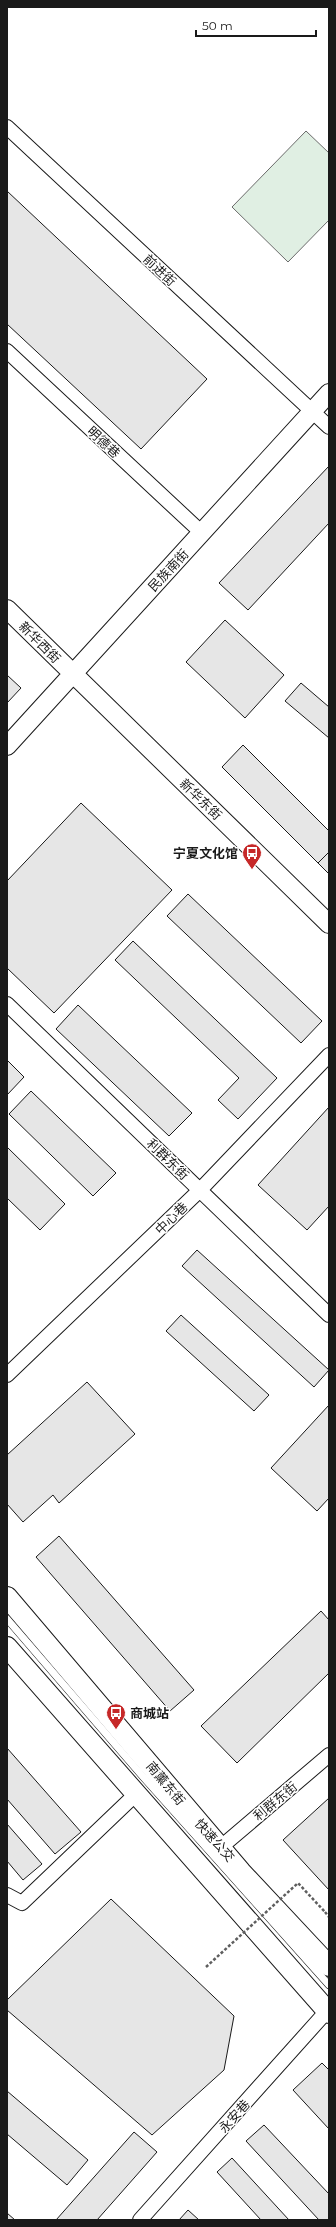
<svg xmlns="http://www.w3.org/2000/svg" width="336" height="2227" font-family="Montserrat,'Noto Sans SC',sans-serif">
<style>
.green{fill:#e0efe3;stroke:#6a6a6a}
.building{fill:#e6e6e6;stroke:#1a1a1a}
.lines{fill:none;stroke-linecap:round;stroke-linejoin:round}
.service-casing{stroke:#1a1a1a;stroke-width:8}
.minor-casing{stroke:#1a1a1a;stroke-width:16}
.tertiary-casing{stroke:#1a1a1a;stroke-width:20}
.secondary-casing{stroke:#1a1a1a;stroke-width:22}
.path{stroke:#5f5f5f;stroke-width:2.5;stroke-dasharray:3 2;stroke-linecap:butt}
.service{stroke:#fff;stroke-width:7}
.minor{stroke:#fff;stroke-width:14}
.tertiary{stroke:#fff;stroke-width:18}
.secondary{stroke:#fff;stroke-width:20}
.path-bridge{stroke:#5f5f5f;stroke-width:2.5;stroke-dasharray:3 2;stroke-linecap:butt}
.labels{text-anchor:middle;stroke-width:3;stroke-linejoin:round;paint-order:stroke}
.street-label{font-size:13px;fill:#1a1a1a;stroke:#fff}
.poi-label{font-size:13px;font-weight:bold;fill:#1a1a1a;stroke:#fff;text-anchor:end}
</style>
<rect width="100%" height="100%" fill="#fff"/>
<path class="green" d="M306 131 329 153V220L288 262 232 207Z"/>
<path class="building" d="M7 191 207 379 141 449 7 324Z
M329 466V523L248 610 219 583Z
M225 620 284 675 245 718 186 662Z
M7 675 21 688 7 703Z
M301 683 329 707V738L285 701Z
M243 745 329 831V852L318 863 222 767Z
M81 803 172 890 54 1013 7 968V881Z
M329 852V874L318 863Z
M188 894 322 1021 301 1043 167 916Z
M133 941 277 1078 238 1119 218 1100 239 1078 115 960Z
M78 1005 192 1113 169 1136 56 1029Z
M7 1060 24 1077 7 1095Z
M31 1091 116 1173 93 1196 9 1114Z
M329 1107V1206L307 1230 258 1185Z
M7 1147 65 1204 40 1230 7 1198Z
M197 1250 329 1370 314 1387 182 1266Z
M181 1315 269 1395 254 1411 166 1331Z
M87 1382 135 1434 59 1503 53 1495 23 1522 7 1504V1455Z
M329 1405V1498L317 1511 271 1468Z
M59 1536 194 1690 170 1711 36 1557Z
M321 1611 329 1620V1673L237 1763 201 1726Z
M7 1748 81 1832 55 1854 7 1799Z
M329 1798V1890L283 1840Z
M7 1824 42 1864 23 1880 7 1861Z
M111 1899 234 2016 224 2070 152 2135 7 2010V2000Z
M322 2063 329 2070V2129L293 2090Z
M7 2091 88 2160 67 2185 7 2134Z
M264 2125 329 2194V2220H319L246 2141Z
M134 2132 157 2152 97 2220H56Z
M232 2158 289 2220H261L217 2172Z
M188 2210 199 2220H179Z
M7 2213 15 2220H7Z"/>
<g class="lines">
<g class="service-casing">
<path id="service" d="M7 1619 145 1779 329 1985"/>
</g>
<g class="minor-casing">
<path id="minor" d="M7 127 329 427
M7 351 202 533
M7 1004 329 1315
M7 1375 200 1190 329 1055
M221 1847 329 1755
M7 1895 22 1903 136 1794
M140 2220 327 2011"/>
</g>
<g class="tertiary-casing">
<path id="tertiary" d="M7 609 329 924
M7 746 329 393"/>
</g>
<g class="secondary-casing">
<path id="secondary" d="M7 1597 241 1872 329 1966
M7 1647 329 2013"/>
</g>
<path class="path" d="M325 1912 329 1917"/>
<use href="#service" class="service"/>
<use href="#minor" class="minor"/>
<use href="#tertiary" class="tertiary"/>
<use href="#secondary" class="secondary"/>
<path class="path-bridge" d="M206 1967 298 1883 325 1912"/>
</g>
<defs>
<g id="bus-pin" transform="scale(1)"><path d="M0 17L-7.5 6A9.5 9.5 0 1 1 7.5 6Z" fill="#c62828" stroke="#fff"/><path d="M-5-6H5V4H4V6H2V4H-2V6H-4V4H-5ZM-3.5-4V0h7V-4ZM-3.5 1.2v1.5H-2V1.2ZM2 1.2v1.5H3.5V1.2Z" fill="#fff"/></g>
</defs>
<g fill-rule="evenodd">
<use href="#bus-pin" x="252" y="853"/>
<use href="#bus-pin" x="116" y="1713"/>
</g>
<g class="labels">
<g class="street-label">
<text transform="translate(160 270) rotate(43)" y="5">前进街</text>
<text transform="translate(104 442) rotate(43)" y="5">明德巷</text>
<text transform="translate(168 570) rotate(-47)" y="5">民族南街</text>
<text transform="translate(40 642) rotate(45)" y="5">新华西街</text>
<text transform="translate(201 799) rotate(44)" y="5">新华东街</text>
<text transform="translate(168 1159) rotate(44)" y="5">利群东街</text>
<text transform="translate(171 1218) rotate(-44)" y="5">中心巷</text>
<text transform="translate(166 1783) rotate(50)" y="5">南薰东街</text>
<text transform="translate(275 1801) rotate(-40)" y="5">利群东街</text>
<text transform="translate(215 1840) rotate(48)" y="5">快速公交</text>
<text transform="translate(234 2116) rotate(-48)" y="5">永安巷</text>
</g>
<g class="poi-label">
<text x="238" y="858">宁夏文化馆</text>
<text x="130" y="1718" text-anchor="start">商城站</text>
</g>
</g>
<rect width="336" height="2227" fill="none" stroke="#1a1a1a" stroke-width="16"/>
<path d="M196 30v6h120v-6" fill="none" stroke="#1a1a1a" stroke-width="2"/>
<text x="202" y="30" font-size="12" fill="#1a1a1a" stroke="#ffffff" stroke-width="3" paint-order="stroke">50 m</text>
</svg>
